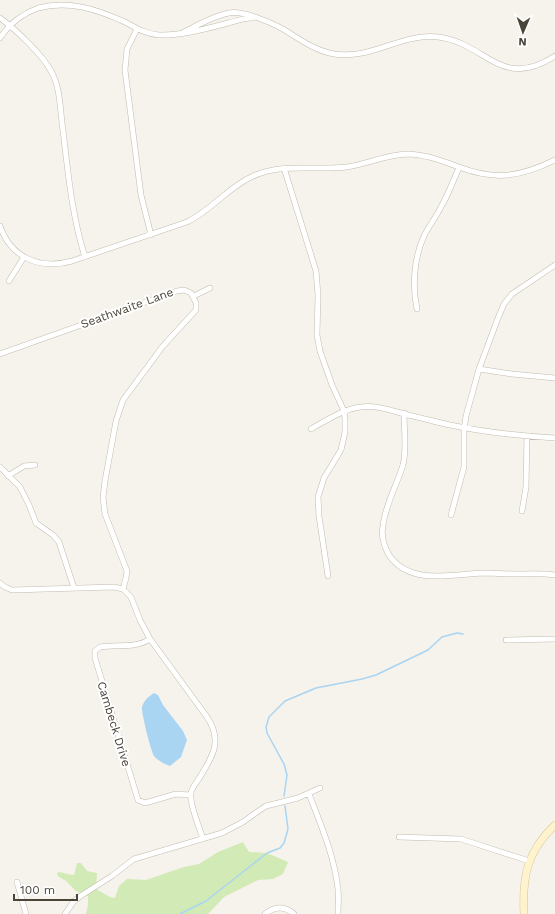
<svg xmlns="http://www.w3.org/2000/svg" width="555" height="914" font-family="'Work Sans',sans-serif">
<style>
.green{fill:#d2eab5}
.water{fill:#a9d4f2}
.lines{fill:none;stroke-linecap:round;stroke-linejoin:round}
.stream{stroke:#a9d4f2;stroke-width:1.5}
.street-casing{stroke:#c2bbae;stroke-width:6}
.secondary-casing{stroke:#d6c79b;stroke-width:8}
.street{stroke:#fff;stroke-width:5}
.secondary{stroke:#fff3cd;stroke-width:7}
.labels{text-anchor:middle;stroke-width:4;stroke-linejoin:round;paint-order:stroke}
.street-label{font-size:12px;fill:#4b4439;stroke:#fff}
</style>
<rect width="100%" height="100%" fill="#f6f3ec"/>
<path class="green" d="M243 842 249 852 267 853 288 862 283 874 273 879 258 880 224 897 208 914H86L88 905V896L76 891 66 881 59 877 57 874 58 872C64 872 68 875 74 875L77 863H81L87 871 97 873 96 889 110 897 115 898 119 886 127 879 146 880 184 867 199 864 218 852Z"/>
<path class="water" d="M154 693 158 695 163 705 183 731 187 740 181 757 170 766C165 764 158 761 154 756 151 751 141 712 142 707 144 700 148 697 154 693Z"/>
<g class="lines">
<path class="stream" d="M284 796 287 775 284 764 267 733 266 727 269 717 285 701 316 688 362 679 376 675 428 650 442 637 457 633 463 634
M180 914 206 901 267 853 280 848 284 843 288 829 285 806"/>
<g class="street-casing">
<path id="street" d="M0 18C15 29 42 54 51 71 61 88 60 112 63 130 68 173 72 216 85 257
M137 29 127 49 125 70 141 195 151 235
M184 32C198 25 213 16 229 13 244 10 278 25 291 34 305 43 318 51 334 54 372 60 401 33 438 37 487 43 500 91 555 56
M0 38C9 24 22 14 38 8 69 0 96 9 125 22 136 28 146 34 159 35 177 36 210 28 228 23 236 21 243 18 252 18
M284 168 316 271 318 295 317 335 320 351 332 385 344 411 345 419V432L341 450 324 478 318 497 319 516 328 576
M0 226C11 258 40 270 72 261L187 222C212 210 226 189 251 177 282 162 314 171 347 167 367 164 386 155 406 154 425 154 442 161 459 167 496 181 520 177 555 160
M9 281 24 257
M194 296 210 288
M417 309C412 286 414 258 424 236 429 226 436 217 441 207 448 195 453 181 459 168
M0 354 177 291 184 290 191 293 196 303V310L163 346 123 400 116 421 105 481 103 497 105 514 127 571 126 578 123 589
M479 369 512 374 555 378
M404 413C404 430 407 448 403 465 397 485 385 505 383 526 381 535 384 546 389 555 409 585 451 575 482 573 493 573 504 574 516 574 529 574 542 573 555 575
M311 429C327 420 343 409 361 407 377 405 393 411 408 415 422 418 436 422 450 425 484 432 520 436 555 438
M0 467 20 487 29 505 36 523 53 535 59 542 74 588
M8 476 24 466 35 465
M522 511 526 487 527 436
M451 515 464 467V431L466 416 479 369 498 318 504 304 512 294 555 265
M0 583 5 587 12 590 114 587 123 589 131 597 140 620 150 639 207 717C224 742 211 759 198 780 195 784 191 789 191 794 189 803 200 829 203 839
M150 639C135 649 117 644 100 647L95 651V658L138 800 145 803 176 794 190 795
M506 640 555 639
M309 794C321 825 334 855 338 889 339 897 338 906 338 914
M399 837 461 839 529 861
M17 882 26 914
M65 914 74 901 82 895 112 876 134 859 222 833 243 822 257 812 266 806 298 798 320 788
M265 914C275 906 285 906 294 914"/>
</g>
<g class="secondary-casing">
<path id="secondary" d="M524 914C522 877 527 851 555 825"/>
</g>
<use href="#street" class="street"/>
<use href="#secondary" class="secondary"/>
</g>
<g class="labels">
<g class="street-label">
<text transform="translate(127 308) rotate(-20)" y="4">Seathwaite Lane</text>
<text transform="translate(114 724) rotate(73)" y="4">Cambeck Drive</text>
</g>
</g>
<g transform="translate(523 32) rotate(182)" stroke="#ffffff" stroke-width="3" paint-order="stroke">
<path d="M0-3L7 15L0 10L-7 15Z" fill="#4b4439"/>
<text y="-6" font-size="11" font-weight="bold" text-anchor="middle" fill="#4b4439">N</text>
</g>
<path d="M14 894v6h63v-6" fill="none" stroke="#4b4439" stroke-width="2"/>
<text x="20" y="894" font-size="12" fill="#4b4439" stroke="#ffffff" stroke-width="3" paint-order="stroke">100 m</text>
</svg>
